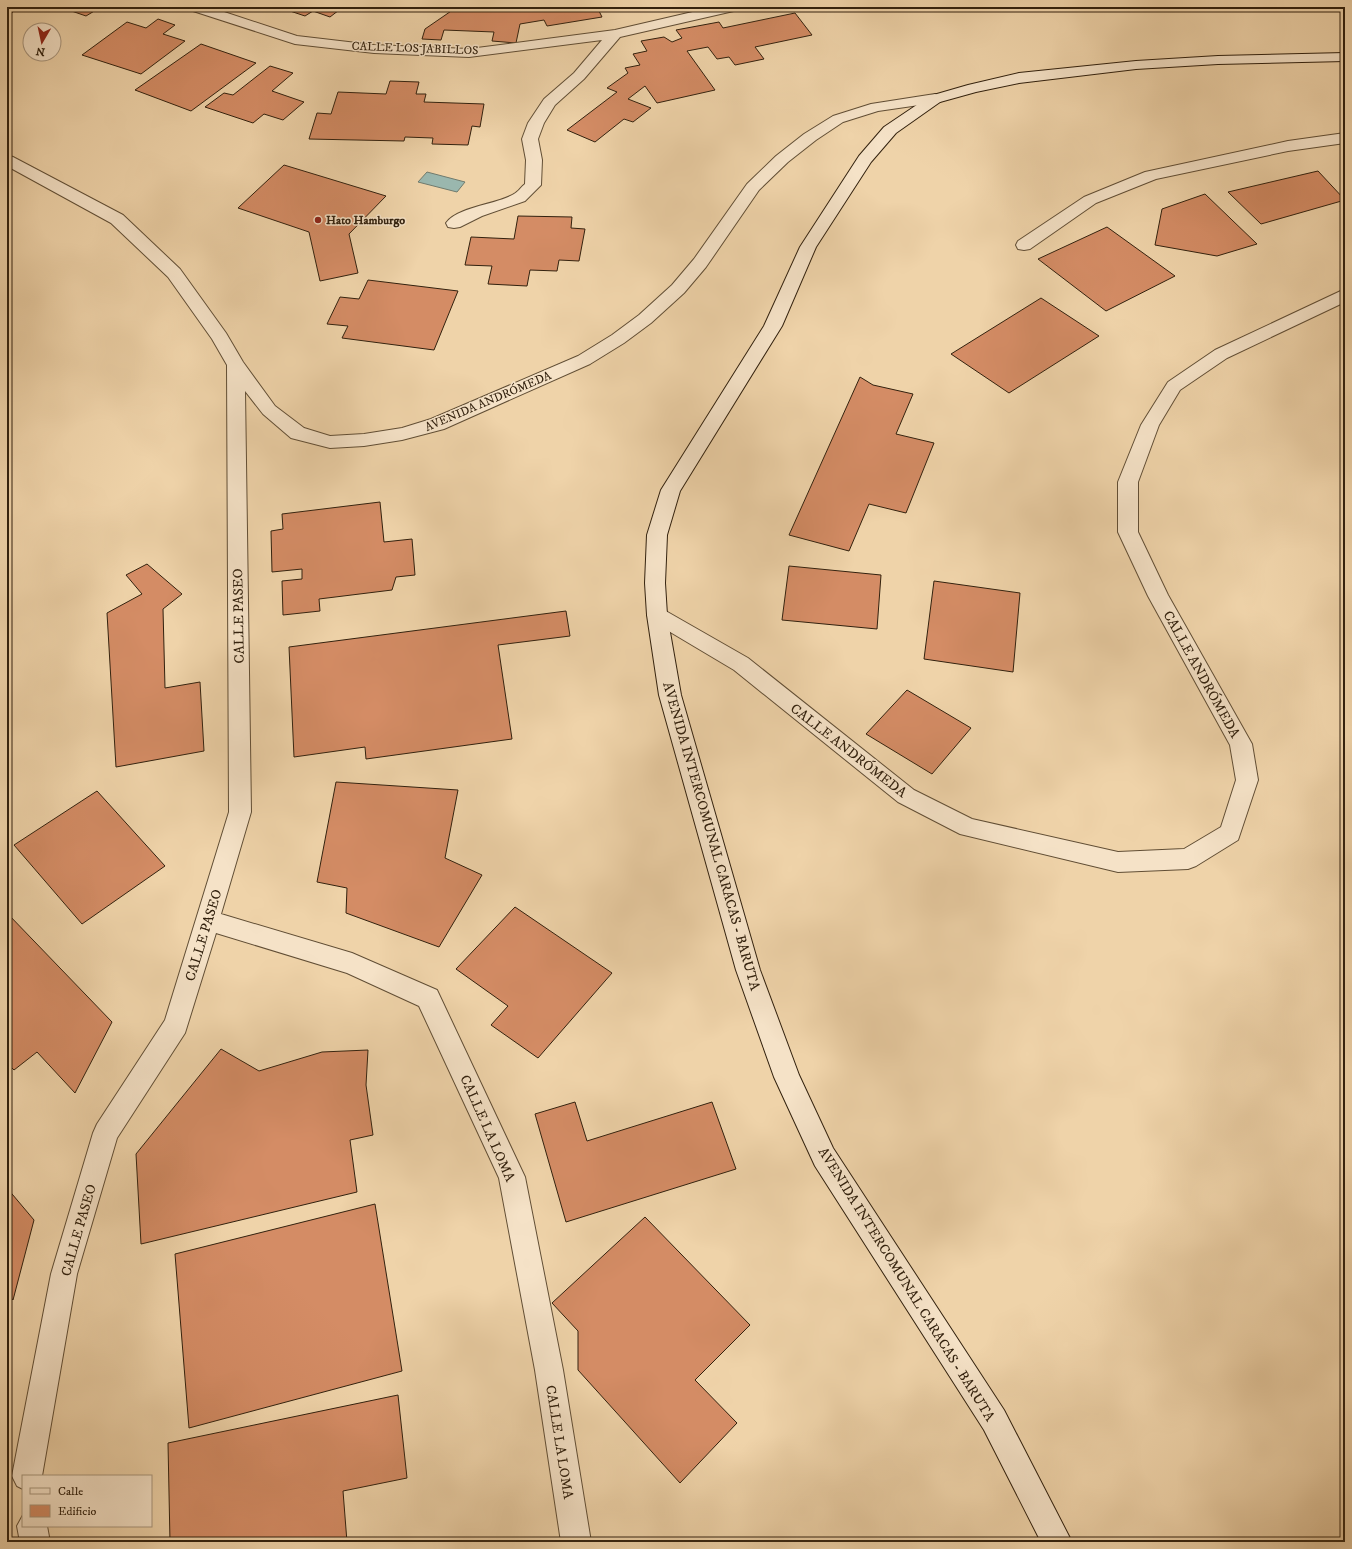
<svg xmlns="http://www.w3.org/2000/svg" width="1352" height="1549" font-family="'IM FELL DW Pica',serif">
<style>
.water{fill:#9ab7ae;stroke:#707b6e}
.building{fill:#d48c65;stroke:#32210e}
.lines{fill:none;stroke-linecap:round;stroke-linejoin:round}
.street-casing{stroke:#614e35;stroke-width:2}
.secondary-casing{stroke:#32210e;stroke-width:2}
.street{fill:#f5e2c7;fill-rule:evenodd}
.secondary{fill:#f5e2c7;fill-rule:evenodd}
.poi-dot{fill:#8f2418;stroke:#f5e2c7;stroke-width:1.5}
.labels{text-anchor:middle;stroke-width:3;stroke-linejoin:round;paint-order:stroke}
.far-street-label{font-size:12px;fill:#32210e;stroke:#f5e2c7}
.far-poi-label{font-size:12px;font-weight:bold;fill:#32210e;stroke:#f5e2c7;text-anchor:start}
.street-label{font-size:14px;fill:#32210e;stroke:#f5e2c7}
</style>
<rect width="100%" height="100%" fill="#efd3a9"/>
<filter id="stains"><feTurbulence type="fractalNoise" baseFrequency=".005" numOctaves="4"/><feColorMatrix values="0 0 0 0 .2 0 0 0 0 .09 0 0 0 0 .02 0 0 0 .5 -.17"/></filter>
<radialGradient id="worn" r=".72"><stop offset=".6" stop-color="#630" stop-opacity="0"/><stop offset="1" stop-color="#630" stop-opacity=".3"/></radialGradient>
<path class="water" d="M427 172 465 182 457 192 418 182Z"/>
<path class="building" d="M7 7H20L7 16Z
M60 7H101L86 16Z
M278 7H343L330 17 313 11 305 16Z
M457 7H597L602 17 547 26 544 20 520 24 516 43 492 41 494 32 444 30 441 40 422 39 425 29Z
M795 13 812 35 755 47 764 59 735 65 729 57 717 59 708 47 687 51 715 90 657 103 645 86 628 99 651 108 633 122 624 119 595 142 567 130 617 92 607 88 628 73 625 68 640 65 633 54 647 51 641 41 664 37 672 42 682 38 676 30 719 22 723 28Z
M158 19 175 25 163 34 185 41 141 74 82 55 127 22 146 28Z
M201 44 256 63 191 111 135 90Z
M270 66 293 73 272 91 304 102 283 120 264 114 253 123 205 107 224 93 233 95Z
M390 81 419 82 416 94H426L424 102 484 104 480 127 472 126 468 145 432 144 433 138 405 137 404 141 309 139 317 113 331 114 338 92 386 94Z
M284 165 386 196 349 234 358 273 320 281 309 232 238 208Z
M1318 171 1345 200 1261 224 1228 192Z
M1205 194 1257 244 1217 256 1155 245 1162 209Z
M518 216 572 217 571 228 585 229 579 261 559 260 557 271 530 270 527 286 488 284 492 266 465 265 471 237 514 239Z
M1107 227 1175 276 1106 311 1038 259Z
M368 280 458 291 434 350 342 338 348 326 327 324 340 297 359 299Z
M1041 298 1099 336 1009 393 951 354Z
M860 377 873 385 913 394 896 434 934 443 906 513 869 504 849 551 789 535Z
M380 502 384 542 412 539 415 575 396 577 392 590 319 599 320 611 283 615 282 581 302 579V569L272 572 271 531 283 529 282 514Z
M147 564 182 594 163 609 165 688 200 682 204 751 116 767 107 613 142 594 126 575Z
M789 566 881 575 877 629 782 620Z
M934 581 1020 593 1013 672 924 659Z
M566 611 570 636 498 645 512 739 366 759 365 747 294 757 289 647Z
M907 690 971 728 932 774 866 734Z
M336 782 458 790 445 858 482 875 439 947 346 913 347 888 317 882Z
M97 791 165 866 82 924 14 845Z
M515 907 612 973 538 1058 491 1025 508 1006 456 969Z
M7 913 112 1022 75 1093 37 1052 14 1070 7 1063Z
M221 1049 259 1071 322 1052 368 1050 366 1085 373 1135 350 1140 357 1192 141 1244 136 1154Z
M575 1102 587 1141 712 1102 736 1169 566 1222 535 1114Z
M7 1188 34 1220 13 1300 7 1293Z
M375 1204 402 1371 189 1428 175 1254Z
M645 1217 750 1325 695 1380 737 1423 680 1483 578 1370V1331L552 1303Z
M398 1395 407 1478 343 1491 347 1542H170L168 1443Z"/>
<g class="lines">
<g class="street-casing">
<path id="street" d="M188 7H209L297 36 374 45 469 49 615 30 714 7H740L738 10 620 37 584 79 555 105 544 123 538 139 542 160 541 185 525 201 482 216 460 227 454 228 448 227 446 223C457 207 498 204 514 194 518 192 521 187 525 184L526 160 522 139 528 123 544 99 574 73 602 40 469 57 374 53 295 44 190 10Z
M935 94 940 96 943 99 940 102 878 111 843 122 816 140 788 162 759 190 706 267 684 293 651 323 624 343 590 364 444 429 402 440 364 446 330 448 291 438 263 414 245 391 251 812 221 914 352 953 437 990 525 1177 563 1370 591 1542H561L535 1370 499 1178 419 1006 347 973 216 933 185 1033 117 1138 77 1274 42 1476H23V1489L17 1486 12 1476 51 1274 93 1133 97 1124 165 1020 229 812 227 365 212 339 168 277 111 223 7 166V155L13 157 123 215 180 269 226 333 243 362 275 406 304 428 330 436 364 434 402 428 431 419 578 356 612 335 639 315 672 285 694 259 747 184 776 156 804 134 833 116 871 104Z
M1345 133V143L1288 151 1156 179 1096 203 1030 249 1024 250 1018 249 1016 245 1018 241 1084 197 1145 172 1288 141Z
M1345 289V302L1227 358 1180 390 1159 425 1138 482V532L1168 595 1252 744 1258 780 1238 840 1196 866 1188 869 1118 872 960 834 898 802 734 670 650 620 647 615 650 610 657 607 664 610 748 658 914 790 972 819 1118 852 1184 849 1221 827 1236 780 1230 745 1148 596 1118 532V482L1141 425 1168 382 1215 350Z
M23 1515V1526H47L50 1542H20L17 1526Z"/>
</g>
<g class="secondary-casing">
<path id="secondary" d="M1345 53V61L1218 64 1136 69 1019 83 976 92 940 102 896 133 871 162 816 247 782 326 680 491 667 535 665 583 667 615 681 695 760 970 799 1075 833 1148 1004 1410 1072 1542H1041L984 1430 815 1166 774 1077 736 970 659 695 647 615 645 583 647 535 661 490 764 326 800 247 859 156 884 127 930 96 968 85 1019 73 1136 61 1218 56Z"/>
</g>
<use href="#street" class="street"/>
<use href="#secondary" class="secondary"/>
</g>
<circle class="poi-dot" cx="318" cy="220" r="4"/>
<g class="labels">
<g class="far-street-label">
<text transform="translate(415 48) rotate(2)" y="4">CALLE LOS JABILLOS</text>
<text transform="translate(488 401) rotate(-23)" y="4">AVENIDA ANDRÓMEDA</text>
</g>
<g class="far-poi-label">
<text x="326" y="224">Hato Hamburgo</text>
</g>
<g class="street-label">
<text transform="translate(238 616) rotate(-91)" y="5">CALLE PASEO</text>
<text transform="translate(1202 674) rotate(61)" y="5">CALLE ANDRÓMEDA</text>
<text transform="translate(849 750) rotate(38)" y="5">CALLE ANDRÓMEDA</text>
<text transform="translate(712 836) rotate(74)" y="5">AVENIDA INTERCOMUNAL CARACAS - BARUTA</text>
<text transform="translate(203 935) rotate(-73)" y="5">CALLE PASEO</text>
<text transform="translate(488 1128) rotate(66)" y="5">CALLE LA LOMA</text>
<text transform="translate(78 1230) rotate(-74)" y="5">CALLE PASEO</text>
<text transform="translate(907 1284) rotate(58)" y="5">AVENIDA INTERCOMUNAL CARACAS - BARUTA</text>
<text transform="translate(560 1442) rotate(81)" y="5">CALLE LA LOMA</text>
</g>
</g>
<rect width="1352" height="1549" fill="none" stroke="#efd3a9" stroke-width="24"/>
<rect x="8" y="8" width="1336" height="1533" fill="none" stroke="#32210e" stroke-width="2"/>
<rect x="12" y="12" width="1328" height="1525" fill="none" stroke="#32210e"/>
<rect x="22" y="1475" width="130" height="52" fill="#f5e2c7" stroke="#a7957d"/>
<rect x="30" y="1488" width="20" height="6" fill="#f5e2c7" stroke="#a7957d"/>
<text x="58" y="1495" font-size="12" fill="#32210e">Calle</text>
<rect x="30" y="1505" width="20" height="12" fill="#d48c65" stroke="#a7957d"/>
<text x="58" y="1515" font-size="12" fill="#32210e">Edificio</text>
<g transform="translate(42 42) rotate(189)"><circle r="19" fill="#f5e2c7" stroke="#a7957d"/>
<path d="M0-3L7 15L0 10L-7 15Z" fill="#8f2418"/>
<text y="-6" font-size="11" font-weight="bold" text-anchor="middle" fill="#32210e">N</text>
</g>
<rect width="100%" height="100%" filter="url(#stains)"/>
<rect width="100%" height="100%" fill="url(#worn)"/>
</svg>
